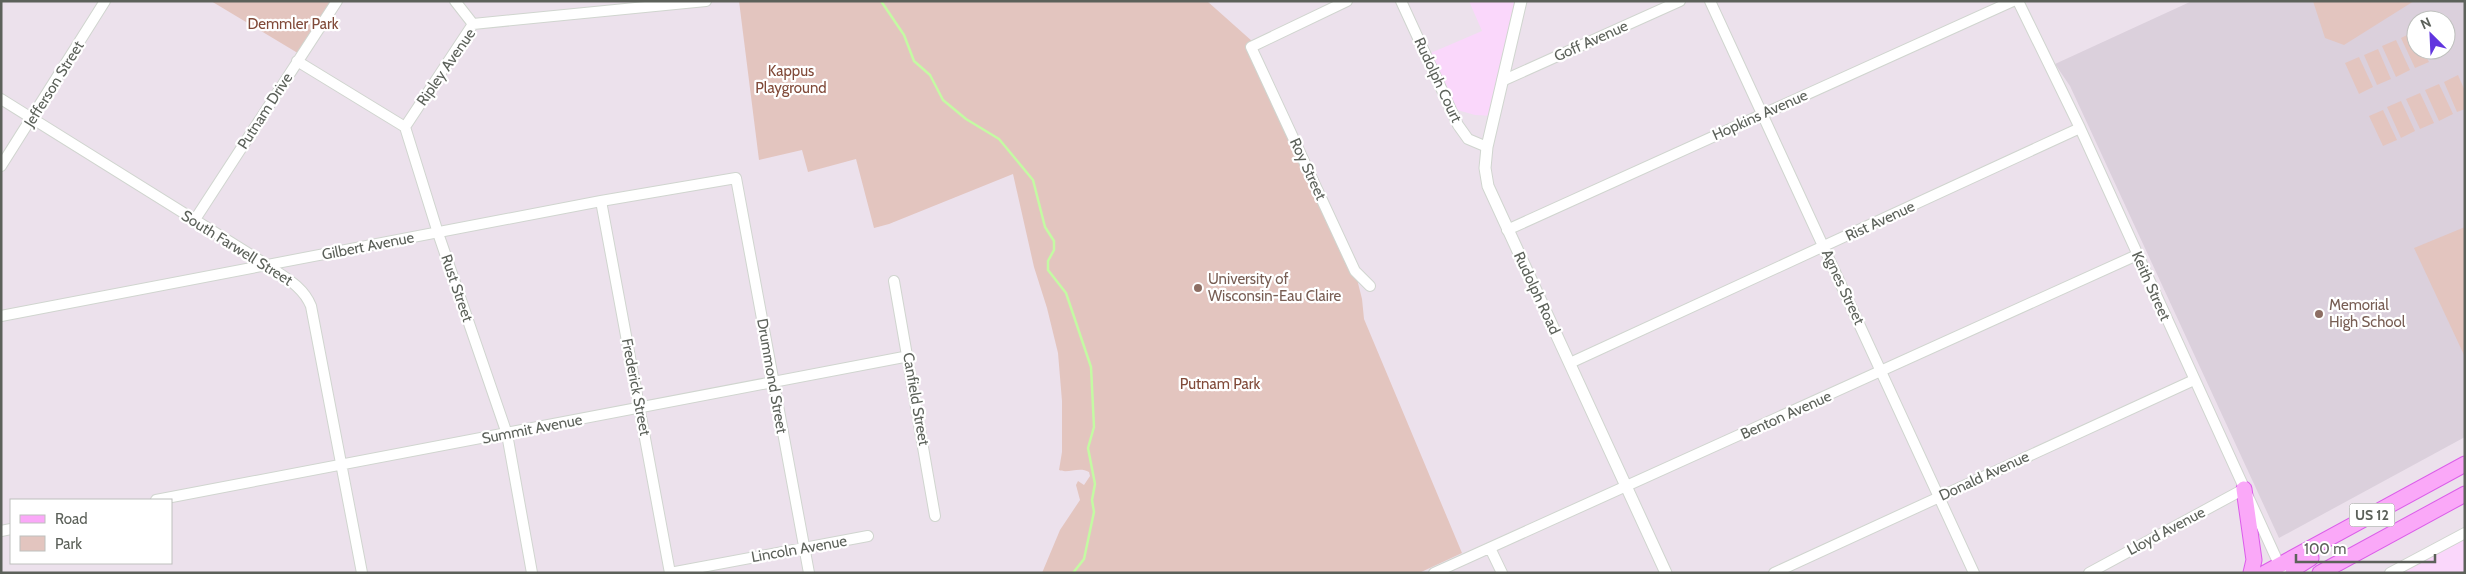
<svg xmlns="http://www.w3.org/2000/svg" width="2466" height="574" font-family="Cabin,sans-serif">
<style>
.commercial{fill:#fad7fb}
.education{fill:#dbd0dc;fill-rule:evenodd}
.green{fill:#e3c5bf}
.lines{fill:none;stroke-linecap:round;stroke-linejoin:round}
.stream{stroke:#c4faa3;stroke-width:2.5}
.minor-casing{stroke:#d0d5cf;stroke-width:12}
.tertiary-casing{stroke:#d0d5cf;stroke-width:13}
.primary-casing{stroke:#db5de9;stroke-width:17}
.minor{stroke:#fff;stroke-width:10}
.tertiary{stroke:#fff;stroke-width:11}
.primary{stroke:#faa8f8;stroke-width:15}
.education-dot{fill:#8d6e63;stroke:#fff;stroke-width:2}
.labels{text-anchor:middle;stroke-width:4.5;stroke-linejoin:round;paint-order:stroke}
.shield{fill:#fff;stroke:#8d908c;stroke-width:1}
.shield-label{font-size:14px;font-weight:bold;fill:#5c615a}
.park-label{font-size:15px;fill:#814a39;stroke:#fff}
.street-label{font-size:15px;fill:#5c615a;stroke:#fff}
.education-label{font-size:15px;fill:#785e54;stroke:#fff;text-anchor:start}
</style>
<rect width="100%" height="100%" fill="#ece1ec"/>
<path class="commercial" d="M1469 1H1523L1494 116 1475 115 1450 108 1426 55 1482 31Z
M2465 533V573H2390Z"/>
<path class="education" d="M2192 1H2465V437L2279 538 2070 86 2055 64ZM2416 20H2446V50H2416Z"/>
<path class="green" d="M211 1H337L301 55Z
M739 1H1207L1253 42 1355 271 1362 299 1364 319 1462 553 1419 573H1042L1060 530 1080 500 1076 485 1078 481 1084 485 1090 476 1089 472C1079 466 1068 474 1059 470L1062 452V401L1058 353 1047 308 1034 267 1013 174 889 224 874 228 856 159 808 172 802 150 759 160Z
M2313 1H2414L2344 45 2325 38Z
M2415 31 2416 50H2423L2429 62 2415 68 2401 38Z
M2396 40 2410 70 2396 77 2382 46Z
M2378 49 2391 79 2377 85 2364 55Z
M2359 57 2373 87 2359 94 2345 63Z
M2458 75 2465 91V109L2457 112 2444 82Z
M2439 84 2453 114 2439 121 2425 90Z
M2420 93 2434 123 2420 129 2406 99Z
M2401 101 2415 131 2401 138 2387 107Z
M2383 110 2397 140 2383 146 2369 116Z
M2465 227V357L2414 248Z"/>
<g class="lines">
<path class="stream" d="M881 1 904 35 914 61 930 75 943 100 966 119 999 139 1033 180 1045 227 1054 241V250L1048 261V270L1066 293 1091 367 1094 427 1088 448 1095 484 1092 500 1094 512 1084 559 1073 573"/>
<g class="minor-casing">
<path id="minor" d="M455 1 473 24
M1347 1 1251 47 1355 271 1370 286
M1401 1 1458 125 1468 139 1487 147
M1710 1 1974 573
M2018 1 2080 128 2283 573
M297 61 405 127 438 233 507 434 532 573
M1502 81 1680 1
M1 99 267 265C284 277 303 286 311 306L362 573
M405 127 473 24 706 1
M1 166 105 1
M601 201 670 573
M194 221 337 1
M1507 230 2013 1
M894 281 935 516
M1 316 601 201 736 178 809 573
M1570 363 2080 128
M156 500 909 356
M1 531 11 529
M1490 548 1502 573
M670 573 868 536
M1434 573 2137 255
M1774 573 2194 380
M2089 573 2244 489
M2390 573 2465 533"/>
</g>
<g class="tertiary-casing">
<path id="tertiary" d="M1521 1 1487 147 1485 168 1488 186 1666 573"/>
</g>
<g class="primary-casing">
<path id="primary" d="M2244 489 2254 560 2251 573
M2265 573 2465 464
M2293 573 2295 568 2311 558
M2320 573 2465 494"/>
</g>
<use href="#minor" class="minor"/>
<use href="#tertiary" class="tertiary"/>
<use href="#primary" class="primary"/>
</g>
<g class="education-dot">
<circle cx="1198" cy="288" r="5"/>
<circle cx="2319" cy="314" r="5"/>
</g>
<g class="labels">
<rect class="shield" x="2349.5" y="503.5" width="45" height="23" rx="4"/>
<g class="shield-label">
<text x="2372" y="520">US 12</text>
</g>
<g class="park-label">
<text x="293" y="29">Demmler Park</text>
<text x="791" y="76">Kappus<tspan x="791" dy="17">Playground</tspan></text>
<text x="1220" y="389">Putnam Park</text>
</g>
<g class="street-label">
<text transform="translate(1591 41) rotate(-24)" y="5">Goff Avenue</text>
<text transform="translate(446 67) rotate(-55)" y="5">Ripley Avenue</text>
<text transform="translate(1438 80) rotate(65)" y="5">Rudolph Court</text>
<text transform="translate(54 84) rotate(-58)" y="5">Jefferson Street</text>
<text transform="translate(265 111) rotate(-57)" y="5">Putnam Drive</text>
<text transform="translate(1760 115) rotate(-24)" y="5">Hopkins Avenue</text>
<text transform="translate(1308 169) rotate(65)" y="5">Roy Street</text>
<text transform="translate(1880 221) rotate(-25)" y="5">Rist Avenue</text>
<text transform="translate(368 246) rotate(-11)" y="5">Gilbert Avenue</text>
<text transform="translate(237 248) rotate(32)" y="5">South Farwell Street</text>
<text transform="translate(2151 286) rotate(66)" y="5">Keith Street</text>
<text transform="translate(1843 287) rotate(65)" y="5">Agnes Street</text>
<text transform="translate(457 288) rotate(71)" y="5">Rust Street</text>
<text transform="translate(1537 293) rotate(65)" y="5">Rudolph Road</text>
<text transform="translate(772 376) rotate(80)" y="5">Drummond Street</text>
<text transform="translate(636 387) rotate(79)" y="5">Frederick Street</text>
<text transform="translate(916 399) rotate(80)" y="5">Canfield Street</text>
<text transform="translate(1786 415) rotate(-24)" y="5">Benton Avenue</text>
<text transform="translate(532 429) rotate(-11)" y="5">Summit Avenue</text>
<text transform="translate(1984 476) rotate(-25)" y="5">Donald Avenue</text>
<text transform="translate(2166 531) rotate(-28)" y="5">Lloyd Avenue</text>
<text transform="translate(799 549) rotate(-10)" y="5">Lincoln Avenue</text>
</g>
<g class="education-label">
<text x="1208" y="284">University of<tspan x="1208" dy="17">Wisconsin-Eau Claire</tspan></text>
<text x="2329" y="310">Memorial<tspan x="2329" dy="17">High School</tspan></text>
</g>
</g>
<rect width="2466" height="574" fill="none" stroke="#5c615a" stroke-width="5"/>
<rect x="10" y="499" width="162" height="65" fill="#ffffff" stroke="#bec0bd"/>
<rect x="20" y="515" width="25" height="8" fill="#faa8f8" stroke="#bec0bd"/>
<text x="55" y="524" font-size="15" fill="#5c615a">Road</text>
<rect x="20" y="536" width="25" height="15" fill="#e3c5bf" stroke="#bec0bd"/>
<text x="55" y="549" font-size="15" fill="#5c615a">Park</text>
<g transform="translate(2431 35) rotate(336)"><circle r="24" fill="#ffffff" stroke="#bec0bd"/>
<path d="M0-4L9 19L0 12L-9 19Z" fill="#6135df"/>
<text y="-8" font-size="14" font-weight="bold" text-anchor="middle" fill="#5c615a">N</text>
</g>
<path d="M2296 554v8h139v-8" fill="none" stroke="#5c615a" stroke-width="2.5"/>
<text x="2304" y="554" font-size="15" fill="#5c615a" stroke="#ffffff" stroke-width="4" paint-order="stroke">100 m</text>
</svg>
